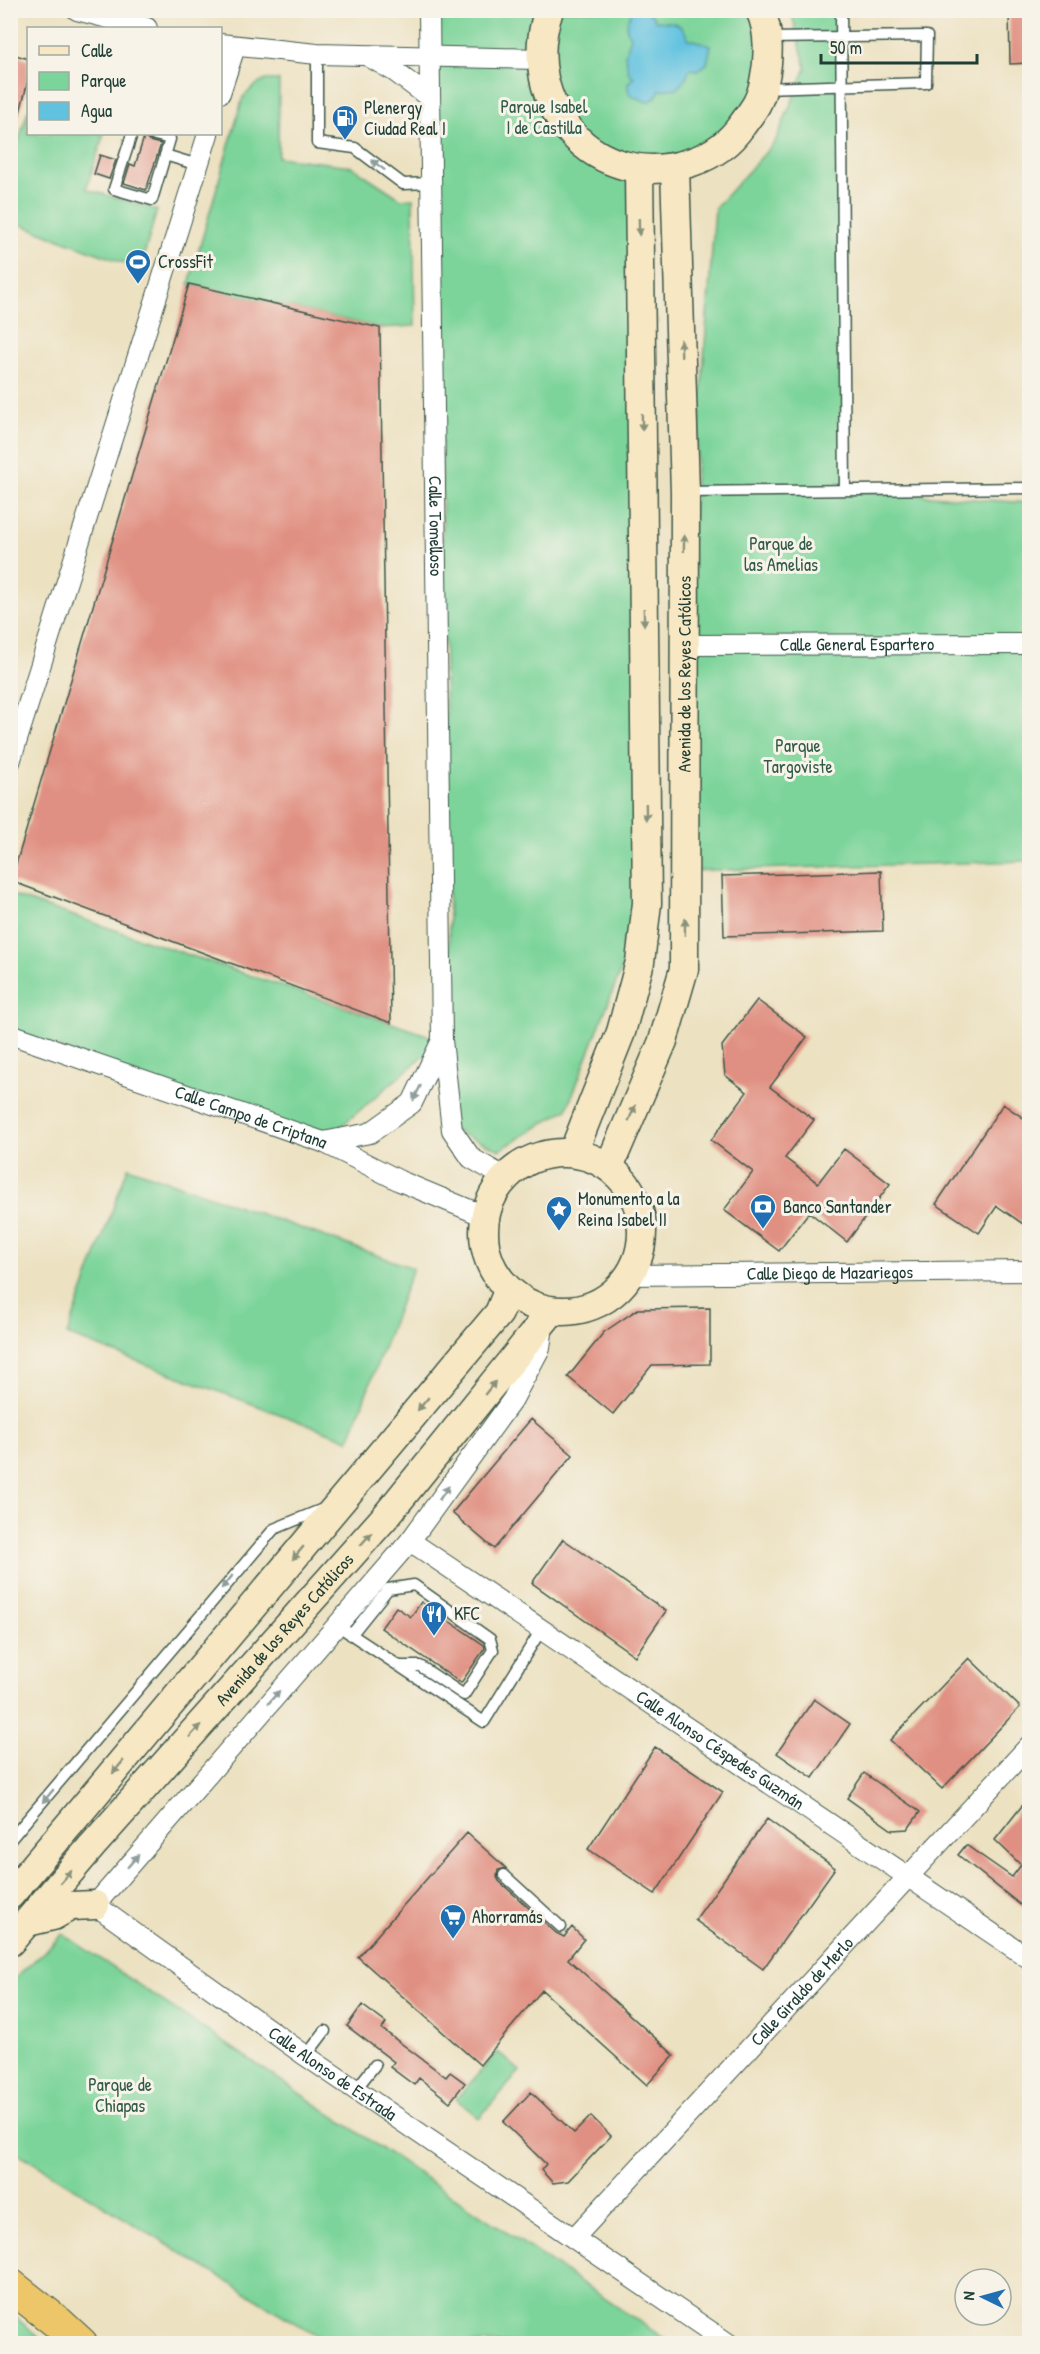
<svg xmlns="http://www.w3.org/2000/svg" width="1040" height="2354" font-family="'Patrick Hand',sans-serif">
<style>
.green{fill:#7bd49a;stroke:#4d8867;stroke-width:1.5}
.water{fill:#61c2e0;stroke:#40808a;stroke-width:1.5}
.building{fill:#e09082}
.lines{fill:none;stroke-linecap:round;stroke-linejoin:round}
.lane-casing{stroke:#3e5649;stroke-width:13}
.street-casing{stroke:#3e5649;stroke-width:22}
.secondary-casing{stroke:#3e5649;stroke-width:31}
.highway-casing{stroke:#3e5649;stroke-width:35}
.lane{stroke:#fff;stroke-width:10}
.street{stroke:#fff;stroke-width:20}
.secondary{stroke:#f7e8c3;stroke-width:28}
.highway{stroke:#ecc669;stroke-width:33}
.oneway{fill:#8f9e9a}
.oneway2{fill:#8b927c}
.labels{text-anchor:middle;stroke-width:6;stroke-linejoin:round;paint-order:stroke}
.park-label{font-size:18px;fill:#315b48;stroke:#f7f3e8}
.poi-label{font-size:18px;fill:#1f3d34;stroke:#f7f3e8;text-anchor:start}
.street-label{font-size:18px;fill:#1f3d34;stroke:#f7f3e8}
</style>
<rect width="100%" height="100%" fill="#f7f3e8"/>
<filter id="ink" filterUnits="userSpaceOnUse"><feTurbulence type="fractalNoise" baseFrequency=".0167" numOctaves="2"/><feDisplacementMap in="SourceGraphic" scale="12" xChannelSelector="R" yChannelSelector="G"/><feConvolveMatrix kernelMatrix="1 2 1 2 8 2 1 2 1" color-interpolation-filters="sRGB"/></filter>
<filter id="wash" filterUnits="userSpaceOnUse"><feTurbulence type="fractalNoise" baseFrequency=".008" numOctaves="4" result="noise"/><feDisplacementMap in="SourceGraphic" scale="24" xChannelSelector="R" yChannelSelector="G"/><feGaussianBlur stdDeviation="1.35" result="paint"/><feColorMatrix in="noise" values="0 0 0 0 0 0 0 0 0 0 0 0 0 0 0 0 0 1.4 0 .05"/><feComposite in="paint" operator="in"/></filter>
<g filter="url(#wash)">
<rect width="100%" height="100%" fill="#ece1c1"/>
<path class="green" d="M759 10 763 88 733 139 639 169 647 903 567 1109 500 1150 452 1130 435 11Z
M791 11H841L846 490 1029 503V861L686 871 683 645 715 208 775 142 806 68Z
M266 80H279L278 157 351 166 401 199 413 198 415 326 380 328 189 284 243 97 256 85Z
M28 110V134H104L86 189 157 210 140 269 11 221V166Z
M11 895 442 1040 323 1142 11 1031Z
M128 1167 413 1268 349 1440 67 1335Z
M63 1934 671 2343H328L11 2149V1982Z
M498 2052 520 2071 479 2118 456 2099Z
M11 2313 45 2343H11Z"/>
<path class="water" d="M632 11C644 10 650 11 656 21 676 22 679 21 689 39L711 45 707 64 697 70 690 69 685 79 678 88 660 90 655 98 648 102 631 96 628 89V83L634 77 629 73 625 55 631 37C623 28 627 20 632 11Z"/>
<g id="blocks">
<path class="building" d="M1009 10H1029V63L1010 64Z
M10 53 28 59V81L16 128 10 127Z
M144 137 149 141 161 144 146 190 124 183 130 164 135 166Z
M100 155 116 160 109 179 94 174Z
M189 284 380 328 391 1023 11 881Z
M881 871 883 931 724 936 722 876Z
M757 1000 807 1037 770 1087 814 1120 785 1158 818 1183 844 1149 890 1184 847 1242 809 1212 779 1251 724 1210 753 1172 711 1140 747 1092 725 1075 722 1046Z
M1003 1104 1029 1122V1228L997 1206 979 1233 936 1204Z
M710 1308V1364L652 1365 613 1414 568 1377 604 1332 638 1309Z
M531 1419 573 1455 494 1549 452 1513Z
M563 1539 666 1611 635 1656 532 1583Z
M421 1602 484 1645 485 1648 461 1683 381 1628 396 1607 411 1617Z
M969 1658 1020 1707 942 1789 890 1740Z
M814 1699 850 1724 813 1778 777 1753Z
M655 1747 723 1792 655 1894 588 1849Z
M864 1773 920 1812 908 1829 892 1830 847 1798Z
M1029 1797V1912L958 1855 966 1845 1012 1877 1021 1865 995 1840Z
M767 1819 835 1868 763 1969 695 1920Z
M467 1833 506 1868 498 1870 497 1877 499 1881 556 1933 564 1937 572 1927 584 1939 568 1959 674 2055 647 2085 542 1990 480 2065 358 1957Z
M362 2005 386 2023 382 2029 446 2077 450 2072 465 2083 450 2102 419 2078 414 2085 390 2067 394 2062 347 2026Z
M531 2092 574 2133 591 2116 611 2136 568 2181 553 2183 541 2170 546 2164 503 2122Z"/>
</g>
</g>
<g filter="url(#ink)">
<use href="#blocks" fill-opacity="0" stroke="#3e5649" stroke-width="1.5"/>
<g class="lines">
<g class="lane-casing">
<path id="lane" d="M841 10 845 490
M317 54V143L355 148 403 184 431 183
M763 88 926 83 927 36 769 38
M132 134 114 189 152 200 170 139 151 134
M165 155 198 165
M685 492 1030 488
M346 1631 484 1722 541 1630
M351 1635 388 1589 414 1585 490 1639 493 1650 464 1695 420 1666H399
M10 1840 274 1529 323 1509
M504 1875 561 1927
M306 2056 325 2031
M356 2089 375 2065"/>
</g>
<g class="street-casing">
<g id="street">
<path d="M77 10 147 28"/>
<path id="s1" d="M429 10 442 1040 452 1130 471 1158 504 1177"/>
<path d="M220 44 317 54 540 59"/>
<path d="M368 56 394 71 430 98"/>
<path d="M220 93 235 47"/>
<path id="s2" d="M683 645 1030 644"/>
<path d="M10 762 208 134"/>
<path id="s3" d="M10 1034 323 1142 400 1181 484 1216"/>
<path d="M323 1142 370 1133 412 1103 442 1040"/>
<path id="s4" d="M630 1275 1030 1271"/>
<path id="s5" d="M543 1325 540 1348 513 1399 410 1541 95 1905 306 2056 729 2344"/>
<path id="s6" d="M410 1541 1030 1959"/>
<path id="s7" d="M574 2238 1030 1745"/>
</g>
</g>
<g class="secondary-casing">
<g id="secondary">
<path d="M549 10C516 104 596 195 692 162 713 155 729 144 742 125 754 109 760 102 764 82 769 60 770 31 760 10"/>
<circle cx="563" cy="1232" r="79"/>
<path d="M573 1153 621 1032 640 962 647 903 639 169"/>
<path id="s8" d="M609 1167 663 1041 684 969 685 492 675 168"/>
<path d="M10 1895 499 1313 508 1291"/>
<path d="M28 1922 53 1916 71 1906 95 1905"/>
<path id="s9" d="M10 1942 92 1846 386 1516 551 1312"/>
</g>
</g>
<g class="highway-casing">
<path id="highway" d="M10 2285 57 2322 81 2344"/>
</g>
<use href="#lane" class="lane"/>
<use href="#street" class="street"/>
<use href="#secondary" class="secondary"/>
<use href="#highway" class="highway"/>
</g>
<defs><path id="oneway-solid" d="M-6-.8H1V-3.2L6.5 0L1 3.2V.8H-6Z" transform="scale(1.5)"/></defs>
<g class="oneway">
<use href="#oneway-solid" transform="translate(378 165) rotate(-143)"/>
<use href="#oneway-solid" transform="translate(417 1093) rotate(116)"/>
<use href="#oneway-solid" transform="translate(444 1493) rotate(-55)"/>
<use href="#oneway-solid" transform="translate(227 1582) rotate(130)"/>
<use href="#oneway-solid" transform="translate(274 1697) rotate(-49)"/>
<use href="#oneway-solid" transform="translate(48 1796) rotate(130)"/>
<use href="#oneway-solid" transform="translate(133 1861) rotate(-49)"/>
</g>
<g class="oneway2">
<use href="#oneway-solid" transform="translate(639 227) rotate(89)"/>
<use href="#oneway-solid" transform="translate(681 348) rotate(-92)"/>
<use href="#oneway-solid" transform="translate(642 422) rotate(89)"/>
<use href="#oneway-solid" transform="translate(684 543) rotate(-89)"/>
<use href="#oneway-solid" transform="translate(644 617) rotate(89)"/>
<use href="#oneway-solid" transform="translate(646 812) rotate(89)"/>
<use href="#oneway-solid" transform="translate(685 927) rotate(-89)"/>
<use href="#oneway-solid" transform="translate(632 1113) rotate(-67)"/>
<use href="#oneway-solid" transform="translate(490 1388) rotate(-51)"/>
<use href="#oneway-solid" transform="translate(423 1404) rotate(130)"/>
<use href="#oneway-solid" transform="translate(366 1539) rotate(-48)"/>
<use href="#oneway-solid" transform="translate(298 1553) rotate(130)"/>
<use href="#oneway-solid" transform="translate(195 1731) rotate(-48)"/>
<use href="#oneway-solid" transform="translate(118 1767) rotate(130)"/>
<use href="#oneway-solid" transform="translate(66 1877) rotate(-49)"/>
</g>
</g>
<defs>
<g id="fuel-pin" transform="scale(1.35)"><path d="M0 17L-7.5 6A9.5 9.5 0 1 1 7.5 6Z" fill="#1f6fb2" stroke="#f7f3e8"/><path d="M-5.5-6h7V0h2V4h1.3V-2.5L3-4.5l.8-.8L6-3V5H2.5V1h-1V6h-7ZM-4.2-4.7v3.2H.2V-4.7Z" fill="#fff"/></g>
<g id="stadium-pin" transform="scale(1.35)"><path d="M0 17L-7.5 6A9.5 9.5 0 1 1 7.5 6Z" fill="#1f6fb2" stroke="#f7f3e8"/><path d="M0-5a6.5 5 0 1 0 0 10a6.5 5 0 1 0 0-10ZM-3.5-1.8h7v3.6h-7Z" fill="#fff"/></g>
<g id="bank-pin" transform="scale(1.35)"><path d="M0 17L-7.5 6A9.5 9.5 0 1 1 7.5 6Z" fill="#1f6fb2" stroke="#f7f3e8"/><path d="M-6-4H6V4H-6ZM0-2.3a2.3 2.3 0 1 0 0 4.6a2.3 2.3 0 1 0 0-4.6Z" fill="#fff"/></g>
<g id="sight-pin" transform="scale(1.35)"><path d="M0 17L-7.5 6A9.5 9.5 0 1 1 7.5 6Z" fill="#1f6fb2" stroke="#f7f3e8"/><path d="M0-6L1.8-2.2L6-1.7L2.9 1.2L3.7 5.4L0 3.3L-3.7 5.4L-2.9 1.2L-6-1.7L-1.8-2.2Z" fill="#fff"/></g>
<g id="restaurant-pin" transform="scale(1.35)"><path d="M0 17L-7.5 6A9.5 9.5 0 1 1 7.5 6Z" fill="#1f6fb2" stroke="#f7f3e8"/><path d="M-5-6h1v4h1v-4h1v4h1v-4h1v5L-1.5 .5V6h-2V.5L-5-1ZM5-6V6H3V1.5H1.5Q1.5-4 5-6Z" fill="#fff"/></g>
<g id="supermarket-pin" transform="scale(1.35)"><path d="M0 17L-7.5 6A9.5 9.5 0 1 1 7.5 6Z" fill="#1f6fb2" stroke="#f7f3e8"/><path d="M-6-5.5h2.5l.6 2H6L4.5 2H-2.5L-4.4-4H-6ZM-1.5 3.2a1.3 1.3 0 1 0 .1 0ZM3 3.2a1.3 1.3 0 1 0 .1 0Z" fill="#fff"/></g>
</defs>
<g fill-rule="evenodd">
<use href="#fuel-pin" x="345" y="118"/>
<use href="#stadium-pin" x="138" y="262"/>
<use href="#bank-pin" x="763" y="1207"/>
<use href="#sight-pin" x="559" y="1209"/>
<use href="#restaurant-pin" x="434" y="1614"/>
<use href="#supermarket-pin" x="453" y="1917"/>
</g>
<g class="labels">
<g class="park-label">
<text x="544" y="113">Parque Isabel<tspan x="544" dy="21">I de Castilla</tspan></text>
<text x="781" y="550">Parque de<tspan x="781" dy="21">las Amelias</tspan></text>
<text x="798" y="752">Parque<tspan x="798" dy="21">Targoviste</tspan></text>
<text x="120" y="2091">Parque de<tspan x="120" dy="21">Chiapas</tspan></text>
</g>
<g class="poi-label">
<text x="364" y="114">Plenergy<tspan x="364" dy="21">Ciudad Real I</tspan></text>
<text x="158" y="268">CrossFit</text>
<text x="578" y="1205">Monumento a la<tspan x="578" dy="21">Reina Isabel II</tspan></text>
<text x="783" y="1213">Banco Santander</text>
<text x="454" y="1620">KFC</text>
<text x="472" y="1923">Ahorramás</text>
</g>
<g class="street-label">
<text dy="6" stroke="none"><textPath href="#s1" startOffset="516">Calle Tomelloso</textPath></text>
<text dy="6" stroke="none"><textPath href="#s2" startOffset="174">Calle General Espartero</textPath></text>
<text dy="6" stroke="none"><textPath href="#s8" startOffset="507">Avenida de los Reyes Católicos</textPath></text>
<text dy="6" stroke="none"><textPath href="#s3" startOffset="255">Calle Campo de Criptana</textPath></text>
<text dy="6" stroke="none"><textPath href="#s4" startOffset="200">Calle Diego de Mazariegos</textPath></text>
<text dy="6" stroke="none"><textPath href="#s9" startOffset="416">Avenida de los Reyes Católicos</textPath></text>
<text dy="6" stroke="none"><textPath href="#s6" startOffset="374">Calle Alonso Céspedes Guzmán</textPath></text>
<text dy="6" stroke="none"><textPath href="#s7" startOffset="336">Calle Giraldo de Merlo</textPath></text>
<text dy="6" stroke="none"><textPath href="#s5" startOffset="1029">Calle Alonso de Estrada</textPath></text>
</g>
</g>
<rect width="1040" height="2354" fill="none" stroke="#f7f3e8" stroke-width="36"/>
<rect x="27" y="27" width="195" height="108" fill="#f7f3e8" stroke="#a1aaa0" stroke-width="1.5"/>
<rect x="39" y="46" width="30" height="9" fill="#f7e8c3" stroke="#a1aaa0" stroke-width="1.5"/>
<text x="81" y="57" font-size="18" fill="#1f3d34">Calle</text>
<rect x="39" y="72" width="30" height="18" fill="#7bd49a" stroke="#a1aaa0" stroke-width="1.5"/>
<text x="81" y="87" font-size="18" fill="#1f3d34">Parque</text>
<rect x="39" y="102" width="30" height="18" fill="#61c2e0" stroke="#a1aaa0" stroke-width="1.5"/>
<text x="81" y="117" font-size="18" fill="#1f3d34">Agua</text>
<g transform="translate(983 2297) rotate(275)"><circle r="28" fill="#f7f3e8" stroke="#a1aaa0" stroke-width="1.5"/>
<path d="M0-4.5L10 22L0 15L-10 22Z" fill="#1f6fb2"/>
<text y="-9" font-size="16" font-weight="bold" text-anchor="middle" fill="#1f3d34">N</text>
</g>
<path d="M821 54v9h156v-9" fill="none" stroke="#1f3d34" stroke-width="3"/>
<text x="830" y="54" font-size="18" fill="#1f3d34" stroke="#f7f3e8" stroke-width="4.5" paint-order="stroke">50 m</text>
</svg>
